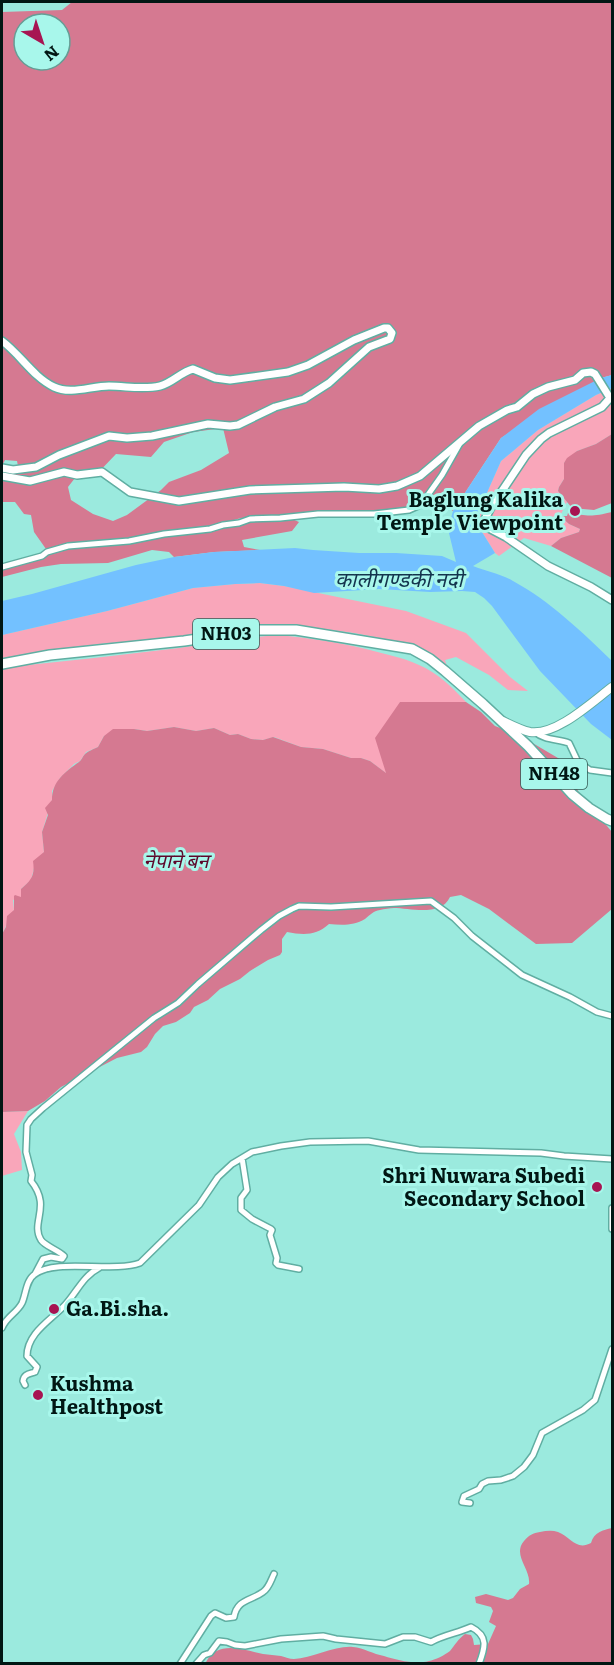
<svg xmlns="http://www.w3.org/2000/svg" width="614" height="1665" font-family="Literata,'Noto Sans Devanagari',serif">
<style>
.green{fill:#f9a6ba}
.forest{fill:#d57991;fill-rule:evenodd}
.water{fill:#73c1ff}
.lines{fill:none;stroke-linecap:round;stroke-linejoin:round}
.street-casing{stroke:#60aea2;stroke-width:8}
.secondary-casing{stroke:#60aea2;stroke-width:10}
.primary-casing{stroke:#60aea2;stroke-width:10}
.highway-casing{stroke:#60aea2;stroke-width:12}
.street{stroke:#fff;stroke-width:5}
.secondary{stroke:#fff;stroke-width:7}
.primary{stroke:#fff;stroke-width:8}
.highway{stroke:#fff;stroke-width:9}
.poi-dot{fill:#a71552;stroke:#a8f7eb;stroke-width:2}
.labels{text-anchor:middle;stroke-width:6;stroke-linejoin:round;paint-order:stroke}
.shield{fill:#a8f7eb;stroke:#335a54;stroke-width:1.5}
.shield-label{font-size:18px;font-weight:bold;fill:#011714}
.poi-label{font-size:20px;font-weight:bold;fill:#011714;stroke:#a8f7eb;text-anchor:end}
.park-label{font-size:20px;font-style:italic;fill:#5d072b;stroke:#a8f7eb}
.water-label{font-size:21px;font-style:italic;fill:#13344d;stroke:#a8f7eb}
</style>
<rect width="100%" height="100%" fill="#9beade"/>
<path class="green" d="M612 388V434L596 444 577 451 564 463V479L559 487 558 491 567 502 560 516 569 524 580 529 579 532 561 538 551 546 524 538 499 556 495 553 477 524 482 504 501 461 538 430 596 395Z
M260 583 284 586 406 611 466 633 510 677 528 691 508 690 489 675 456 657 445 660 448 670 411 644 354 633 295 625H258L154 641 108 643 36 652 2 659V635L107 611 193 588 235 584Z
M279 635C309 638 337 642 366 649 384 654 402 657 419 665 438 673 453 688 466 702H400L387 774 370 761 361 758H351L323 749 301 747 274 737 263 740 251 739 238 734 230 735 214 728 196 731 174 727 147 731 134 729 104 736 98 747 86 752 80 761 74 764 60 778 52 791V800L42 832 44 852 34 868 31 880 21 889V897L13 900 14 910 2 934V669L9 667C66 661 122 655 179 648 212 643 245 637 279 635Z
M28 1111 14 1134 21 1152 22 1170 2 1176V1112Z"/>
<path class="forest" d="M72 2H612V375L601 378 501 438 453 511 432 494H424L409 508 352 512 308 513 241 518 206 528 111 542 70 544 46 549 34 532 31 515 24 514 15 502H3L2 505V472H23L40 468 39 462 18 466 17 461 5 460 2 466V12L62 10ZM24 24H60V60H24ZM223 428 229 453 201 470 169 482 161 490 127 515 113 521 93 514 71 500 68 487 75 478H93L116 454 151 457 164 442 193 432Z
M612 434V503L594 510 572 508 558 491 559 487 564 479V463L567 458 577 451 596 444Z
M612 512V578L551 546 561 538 579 532 580 529 569 524 560 516H567L568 513C588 516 592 517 612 512Z
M292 519 299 522 292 531 242 540 244 547 260 550 214 552 174 557 169 552 152 550 108 563 61 564 41 567 2 577V570L44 558 52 551 166 537 232 527 246 522Z
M400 702H466L481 712 495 726 519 735 563 761 573 776 578 791 612 832V909L572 943 536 944 489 909 461 895 450 897C441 917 410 908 394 908 390 908 384 909 380 910 373 911 370 915 365 919 354 926 341 925 329 924 316 936 303 935 287 932L282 939V952L280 955 268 960 250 971 240 979 220 989 208 1000 194 1007 190 1013 176 1022 163 1026 155 1034 147 1047 141 1052 117 1058 61 1087 45 1101 28 1111 2 1112V934L6 927 7 916 14 910V896L15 895 21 897V889C32 880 35 875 33 861L44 852 42 832 48 815 45 808 52 800C52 781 65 772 79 762 82 760 82 757 85 754 88 751 94 749 98 747L104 736 113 729H134L147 731 174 727 196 731 214 728 230 735 238 734 251 739 263 740 273 737 301 747 323 749 351 758H361L370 761 386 773 375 738Z
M612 1528V1663L205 1664C217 1639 243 1650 263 1654 269 1655 275 1655 281 1656 286 1657 289 1659 294 1659 312 1658 337 1645 353 1647 364 1648 373 1654 384 1656 397 1660 415 1665 429 1661 435 1660 445 1655 450 1651 455 1645 458 1639 465 1634L471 1635 473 1639 474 1645 488 1644 496 1626 489 1622 493 1611 491 1607 476 1603 475 1597 486 1594 508 1600 513 1598 520 1589 529 1584C531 1569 512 1555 524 1541 529 1535 533 1533 540 1532 546 1531 552 1530 558 1532 571 1537 576 1551 591 1543 594 1532 603 1530 612 1528Z"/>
<path class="water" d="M612 375V388L596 395 538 430 501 461 482 504 477 524 495 553 473 566C486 571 501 574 513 581 550 601 582 632 612 661V740L591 724 540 671 492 606 484 598 475 592 462 591 430 592 379 589 314 593 284 586 260 583 235 584 193 588 107 611 2 635V601L32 594 136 565 174 557 214 552 295 548 313 550 359 553H396L442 556 456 562 448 529 453 511 501 438 539 409 601 378Z"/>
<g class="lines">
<g class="street-casing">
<path id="street" d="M2 567 42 556 47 552 68 546 129 541 164 534 210 529 223 525 239 523 250 519 280 518 318 514H374L409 510 418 506 425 499 442 475 459 445
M535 732C544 740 557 739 569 743L578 762 590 770 612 773
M242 1158 247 1190 241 1198V1210L252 1219 271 1229 272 1230 270 1235 277 1258 276 1263 278 1265 299 1269
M612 1208V1229
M35 1274 43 1259 51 1257 62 1259 64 1256C58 1250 45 1246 41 1240 30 1222 52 1207 31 1181L32 1175 26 1152 27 1125 31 1119 43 1108 154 1018 178 1003 198 984 261 930 279 916 292 909 299 906 331 907 431 901 454 918 472 936 522 975 570 997 597 1012 612 1016
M2 1328C6 1317 17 1313 22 1303 26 1294 26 1280 35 1274 57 1258 112 1273 140 1263L199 1205 218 1177 232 1164 252 1152 281 1146 310 1142 368 1141 419 1150 541 1153 564 1156 612 1159
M25 1385 23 1381C24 1374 29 1374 35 1372L37 1367 27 1356C27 1333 51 1320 65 1305 77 1292 83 1276 99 1268
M470 1503 462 1502 464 1496 479 1489 482 1484 488 1481 501 1480 513 1476 524 1467 533 1455 542 1433 583 1410 595 1400 612 1349
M180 1664 211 1616 215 1613 226 1618 234 1617C237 1599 251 1601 263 1592 269 1588 271 1580 274 1574
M196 1664 204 1655 210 1653 219 1641 227 1642 235 1645 245 1646 281 1639 323 1636 336 1639 385 1644 403 1637H415L431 1642C443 1635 458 1633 471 1627 489 1636 485 1648 479 1664"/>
</g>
<g class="secondary-casing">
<path id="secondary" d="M2 341C20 354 33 377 54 387 71 395 91 386 109 386 126 386 143 390 160 386 172 383 181 372 193 369L215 378 230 380 288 372 308 365 354 340 384 328H388L392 333 390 339 369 347 329 383 304 399 275 407 238 425 230 426 208 424 152 436 127 438 109 436 59 455 36 467 13 470 2 468
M2 476 30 481 64 472 77 475 102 472 130 492 179 501 250 490 344 487 379 489 397 486 420 476 479 426 507 410 517 407 533 394 548 387 575 380 583 373 591 372 595 374 610 398 602 407 549 433 541 439 526 455 490 509 485 519V526L506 537 548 566 591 587 612 600"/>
</g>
<g class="primary-casing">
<path id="primary" d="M503 721C511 725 521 730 530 732 556 736 592 702 612 687"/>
</g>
<g class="highway-casing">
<path id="highway" d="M2 664 50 655 184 641 259 630H296L412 649 430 659 445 671 483 704 528 746 572 794 589 808 607 819 612 821"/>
</g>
<use href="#street" class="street"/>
<use href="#secondary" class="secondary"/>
<use href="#primary" class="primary"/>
<use href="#highway" class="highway"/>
</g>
<g class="poi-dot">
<circle cx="575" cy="511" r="6"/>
<circle cx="597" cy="1187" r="6"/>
<circle cx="54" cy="1309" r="6"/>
<circle cx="38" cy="1395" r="6"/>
</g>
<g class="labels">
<g class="shield">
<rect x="193" y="619" width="66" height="30" rx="4.5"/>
<rect x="521" y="759" width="66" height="30" rx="4.5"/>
</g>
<g class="shield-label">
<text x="226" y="640">NH03</text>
<text x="554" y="780">NH48</text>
</g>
<g class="poi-label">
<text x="563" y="507">Baglung Kalika<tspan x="563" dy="23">Temple Viewpoint</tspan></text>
<text x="585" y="1183">Shri Nuwara Subedi<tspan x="585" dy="23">Secondary School</tspan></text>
<text x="66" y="1316" text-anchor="start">Ga.Bi.sha.</text>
<text x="50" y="1391" text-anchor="start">Kushma<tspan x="50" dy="23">Healthpost</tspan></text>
</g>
<g class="park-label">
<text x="176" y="868">नेपाने बन</text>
</g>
<g class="water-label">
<text x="399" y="587">कालीगण्डकी नदी</text>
</g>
</g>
<rect width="614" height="1665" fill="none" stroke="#011714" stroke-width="6"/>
<g transform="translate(42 42) rotate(141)"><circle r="28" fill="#a8f7eb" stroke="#659d95" stroke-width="1.5"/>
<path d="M0-4.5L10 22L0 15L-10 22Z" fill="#a71552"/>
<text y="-9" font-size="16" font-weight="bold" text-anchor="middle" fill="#011714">N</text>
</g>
</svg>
